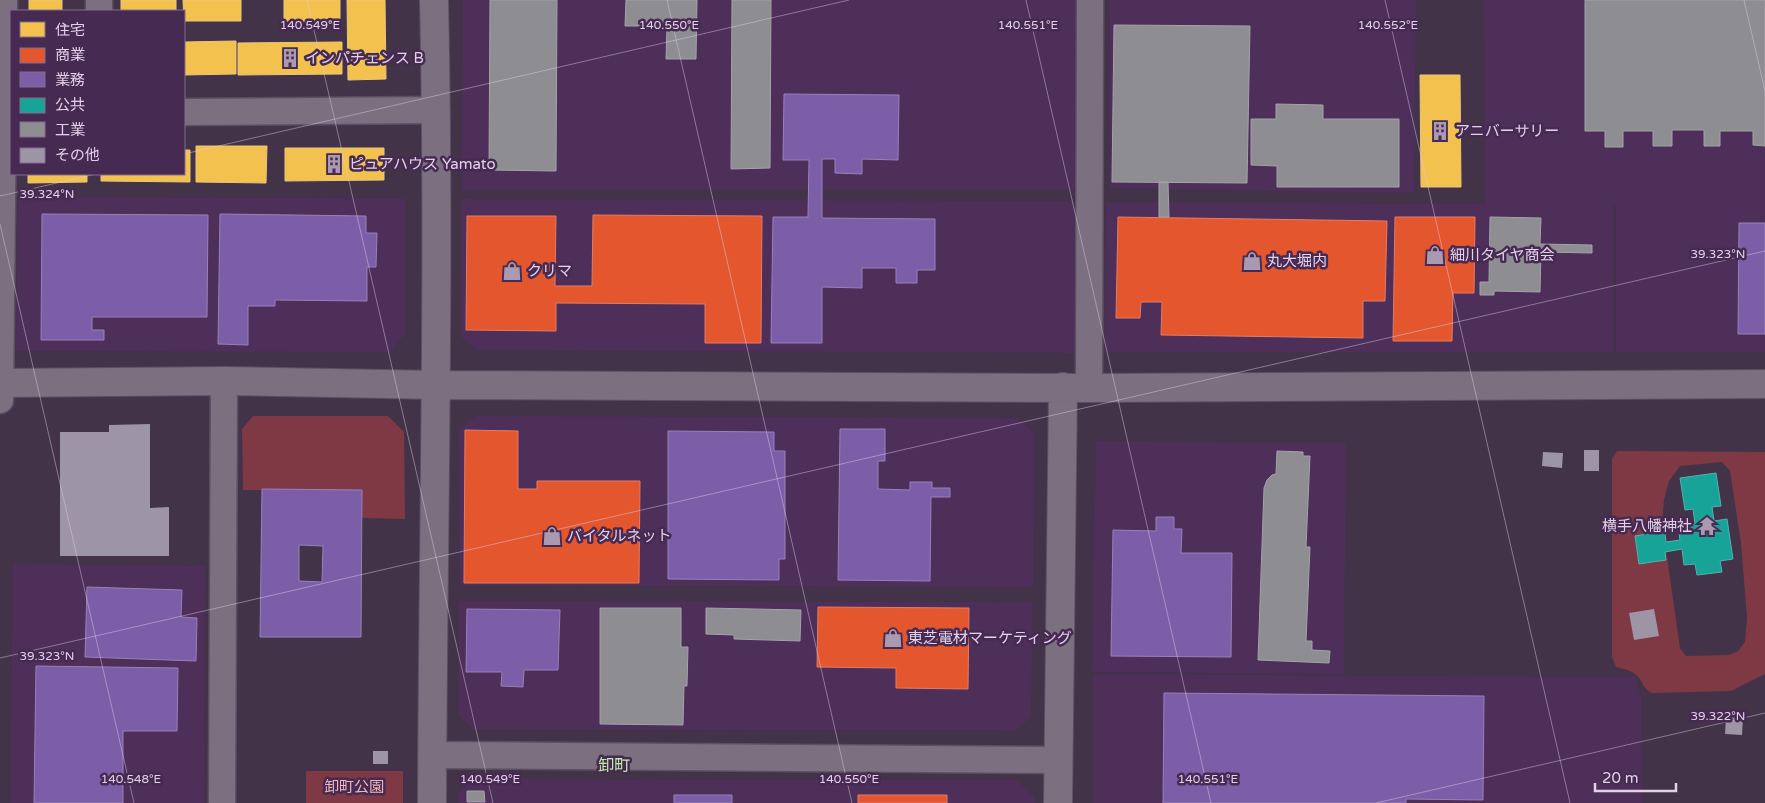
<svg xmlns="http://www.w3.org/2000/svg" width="1765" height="803" font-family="'Varela Round','Noto Sans JP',sans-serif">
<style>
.built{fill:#4d2f59}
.green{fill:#7e3944;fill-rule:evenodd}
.homes{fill:#f2c14e;stroke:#edc67c}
.shops{fill:#e4572e;stroke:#e37c66}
.offices{fill:#7b5ea7;stroke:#9a80bb;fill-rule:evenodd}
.public{fill:#17a398;stroke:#54b1b0}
.industry{fill:#8d8d92;stroke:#a6a1ac}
.building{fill:#9d95a5}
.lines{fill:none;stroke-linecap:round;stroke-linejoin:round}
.street-casing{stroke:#5d4f62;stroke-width:29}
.secondary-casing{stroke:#5d4f62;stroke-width:30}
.street{stroke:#7b6f80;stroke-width:26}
.secondary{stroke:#7b6f80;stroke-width:28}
.ticks{fill:none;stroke:#e2d1e9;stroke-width:1;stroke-opacity:0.45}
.labels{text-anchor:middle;stroke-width:5;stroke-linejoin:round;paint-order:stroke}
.poi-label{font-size:15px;fill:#e2d1e9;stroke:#462a52;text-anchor:start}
.park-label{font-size:15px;fill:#f0b7ba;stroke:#462a52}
.neighbourhood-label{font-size:16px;fill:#beeaa7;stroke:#462a52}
.ticks-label{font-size:12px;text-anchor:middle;fill:#e2d1e9;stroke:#462a52;stroke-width:5;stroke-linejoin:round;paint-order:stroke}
</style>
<rect width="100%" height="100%" fill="#423349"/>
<path class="built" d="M463 0H1075L1076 190H462Z
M1109 0H1416L1414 193 1110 188Z
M1484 0H1765V352H1616V205H1613V352H1105L1106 202 1485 204Z
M18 197 405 199V334L390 352 16 351Z
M462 199 1074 201 1075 353 477 350 462 338Z
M475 416 1019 418 1034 433 1033 587 460 585 459 431Z
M1096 441 1346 443 1344 674 1092 672Z
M13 564 205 566 204 803H10Z
M459 601 1033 602 1031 717 1017 730 473 729 458 714Z
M1093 674 1635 677 1641 697 1642 803H1093Z
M473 779 1016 780 1034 797V803H458V793Z"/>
<path class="green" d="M253 416H388L404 432 405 519 362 518V490H243L242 429Z
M1617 451 1765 452V674L1731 691 1652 693C1640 686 1644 681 1636 675 1631 670 1623 669 1616 667L1612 657V459ZM1722 462 1730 471 1741 543 1747 618 1745 642 1738 651 1729 655 1686 656 1680 648 1662 522 1664 500 1669 481 1680 466Z
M306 771H403V803H306Z"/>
<path class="homes" d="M29 0H62V11H29Z
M121 0H176V11H121Z
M183 0H241V21H184Z
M284 0H340V22L284 21Z
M347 0H385L386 79 348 80Z
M236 41V74L184 75V42Z
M342 42V74L238 75V43Z
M1420 75H1460L1461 187H1421Z
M196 146H267L266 183 196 182Z
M285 148H384V180L285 181Z
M184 150H190V182L101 181V174H184Z
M28 174H87V182L28 183Z"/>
<path class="shops" d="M593 215 762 216 761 343H705V304L556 303V331L466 330 467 216H556L555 286H592Z
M1118 217 1387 221 1385 301H1363V338L1161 335 1162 302H1141L1140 318H1116Z
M1395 217H1475L1474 293H1453L1452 341H1393Z
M465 430 518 431V489H537V481H640L639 583H464Z
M818 607 969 608 968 689 896 688V668L817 667Z
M858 795H947V803H858Z"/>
<path class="offices" d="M784 94 899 95 898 160 862 159V174L835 173V159H822V218L935 219V270H917V283H896V268H862V288L822 287V343H771L773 217H808L809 160H783Z
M42 214 208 215 207 317H92V330H104V340H41Z
M220 214 366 216V233H377L376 267H367V301L275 300V306H248V345L218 344Z
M1739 223H1765V334H1738Z
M840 429H885V461H878V489L910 490V482H932V488H950V497H931L930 581 838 580Z
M668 431 774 432V451H785V559H779V580L668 579Z
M262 489 362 490 361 637H260ZM299 545 323 546 322 582 299 581Z
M1156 517H1174V529H1182L1181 553H1232L1231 657 1111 656 1113 530 1156 531Z
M87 587 182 590 181 617 197 618 196 661 85 657Z
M467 609 560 610 558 670H524L523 687 501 686 502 672H466Z
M36 666 178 668 177 731H123V803H34Z
M1164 693 1484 696 1483 800 1406 799V803H1163Z
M674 795H732V803H674Z"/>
<path class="public" d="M1716 473 1721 506 1712 507 1714 521 1727 519 1733 559 1720 561 1722 572 1697 575 1695 564 1684 565 1682 549 1665 552 1666 560 1639 564 1635 536 1665 531 1666 542 1680 540 1678 527 1695 524 1693 509 1685 510 1680 478Z"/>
<path class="industry" d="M490 0H557L556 171 489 170Z
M626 0H697L696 59H666L667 26H625Z
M732 0H771L770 168 731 169Z
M1585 0H1765V146L1753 145V131H1720V146H1704V130H1672V146H1653V131H1623V147H1605V131H1585Z
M1114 25 1250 26 1247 183 1112 182Z
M1276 104 1323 105V119H1399V187H1277V166L1251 165V119H1276Z
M1159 182H1168L1169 217H1159Z
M1490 217 1541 218 1540 244 1592 245V253L1541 252 1540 292 1494 291V295H1480V282H1489Z
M1277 451 1303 452V456H1310L1306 547H1310L1306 641H1312V650L1330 651 1329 663 1258 660 1264 488 1267 480 1272 475 1276 474Z
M600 608H681V647H688L687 686H684L683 725 600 724Z
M706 608 801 610 800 641 734 639V635L706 634Z
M467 791H484L485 802H467Z"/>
<path class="building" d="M150 424V508L169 507V556H60V432H109V425Z
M1584 450H1599V471H1584Z
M1543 452 1563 453 1562 468 1542 466Z
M1654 609 1659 636 1634 640 1629 613Z
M1726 717 1743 718 1742 735 1725 734Z
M373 751H388V764H373Z"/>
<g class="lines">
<g class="street-casing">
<path id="street" d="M99 11V0
M184 112 436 110
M1089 388 1090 0
M0 400 4 0
M432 755 1058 760
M222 803 224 381"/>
</g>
<g class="secondary-casing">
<path id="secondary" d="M0 383 224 381 437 385 1089 388 1765 384
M432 803C433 535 440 268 434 0
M1058 803 1063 387"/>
</g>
<use href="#street" class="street"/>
<use href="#secondary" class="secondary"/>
</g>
<path class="ticks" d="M307 0 493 803M667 0 852 803M1026 0 1211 803M1385 0 1570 803M1744 0 1765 91M184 154 849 0M0 196 96 174M0 224 134 803M0 658 1765 251M1376 803 1765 713"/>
<defs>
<g id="building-bare" transform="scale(1.5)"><path d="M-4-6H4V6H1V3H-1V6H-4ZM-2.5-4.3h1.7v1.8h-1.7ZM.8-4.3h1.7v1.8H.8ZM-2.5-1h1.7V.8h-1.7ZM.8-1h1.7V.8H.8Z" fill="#aa9ab1" stroke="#462a52" stroke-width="2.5" paint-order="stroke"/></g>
<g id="shop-bare" transform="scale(1.5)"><path d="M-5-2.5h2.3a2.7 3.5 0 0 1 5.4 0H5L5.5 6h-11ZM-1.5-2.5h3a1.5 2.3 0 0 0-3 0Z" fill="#aa9ab1" stroke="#462a52" stroke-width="2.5" paint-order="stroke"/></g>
<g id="temple-bare" transform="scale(1.5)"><path d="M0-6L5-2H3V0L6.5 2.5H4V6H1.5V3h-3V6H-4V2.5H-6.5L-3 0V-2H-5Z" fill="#aa9ab1" stroke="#462a52" stroke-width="2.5" paint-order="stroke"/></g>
</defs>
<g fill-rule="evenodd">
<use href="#building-bare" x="290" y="58"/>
<use href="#building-bare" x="1440" y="131"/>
<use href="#building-bare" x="334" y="164"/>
<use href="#shop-bare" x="1435" y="255"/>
<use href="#shop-bare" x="1252" y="261"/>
<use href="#shop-bare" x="512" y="271"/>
<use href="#temple-bare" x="1707" y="526"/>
<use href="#shop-bare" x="552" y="536"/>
<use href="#shop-bare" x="893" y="638"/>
</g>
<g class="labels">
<g class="poi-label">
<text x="305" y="63">インパチェンス B</text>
<text x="1455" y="136">アニバーサリー</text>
<text x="349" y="169">ピュアハウス Yamato</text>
<text x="1450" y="260">細川タイヤ商会</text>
<text x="1267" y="266">丸大堀内</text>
<text x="527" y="276">クリマ</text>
<text x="1692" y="531" text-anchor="end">横手八幡神社</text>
<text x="567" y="541">バイタルネット</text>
<text x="908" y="643">東芝電材マーケティング</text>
</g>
<g class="park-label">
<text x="354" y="792">卸町公園</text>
</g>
<g class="neighbourhood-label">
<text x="614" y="771">卸町</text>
</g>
</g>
<g class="ticks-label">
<text x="310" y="29">140.549°E</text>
<text x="669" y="29">140.550°E</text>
<text x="1028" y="29">140.551°E</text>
<text x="1388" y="29">140.552°E</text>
<text x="47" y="198">39.324°N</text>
<text x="1718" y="258">39.323°N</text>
<text x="47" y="660">39.323°N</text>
<text x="1718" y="720">39.322°N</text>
<text x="131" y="783">140.548°E</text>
<text x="490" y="783">140.549°E</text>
<text x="849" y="783">140.550°E</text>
<text x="1208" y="783">140.551°E</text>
</g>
<rect x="10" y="10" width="175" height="165" fill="#462a52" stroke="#846d8e"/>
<rect x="20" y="22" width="25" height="15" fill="#f2c14e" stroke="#846d8e"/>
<text x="55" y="35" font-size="15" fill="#e2d1e9">住宅</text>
<rect x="20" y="48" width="25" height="15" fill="#e4572e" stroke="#846d8e"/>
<text x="55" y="60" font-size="15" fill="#e2d1e9">商業</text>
<rect x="20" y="72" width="25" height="15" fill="#7b5ea7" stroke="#846d8e"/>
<text x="55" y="85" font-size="15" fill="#e2d1e9">業務</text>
<rect x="20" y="98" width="25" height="15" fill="#17a398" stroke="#846d8e"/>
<text x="55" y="110" font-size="15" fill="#e2d1e9">公共</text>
<rect x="20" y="122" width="25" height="15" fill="#8d8d92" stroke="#846d8e"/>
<text x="55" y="135" font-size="15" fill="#e2d1e9">工業</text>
<rect x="20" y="148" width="25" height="15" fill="#9d95a5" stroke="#846d8e"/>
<text x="55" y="160" font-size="15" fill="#e2d1e9">その他</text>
<path d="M1595 783v8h81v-8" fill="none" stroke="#e2d1e9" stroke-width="2.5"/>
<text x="1602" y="783" font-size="15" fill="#e2d1e9" stroke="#462a52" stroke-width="4" paint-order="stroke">20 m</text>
</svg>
